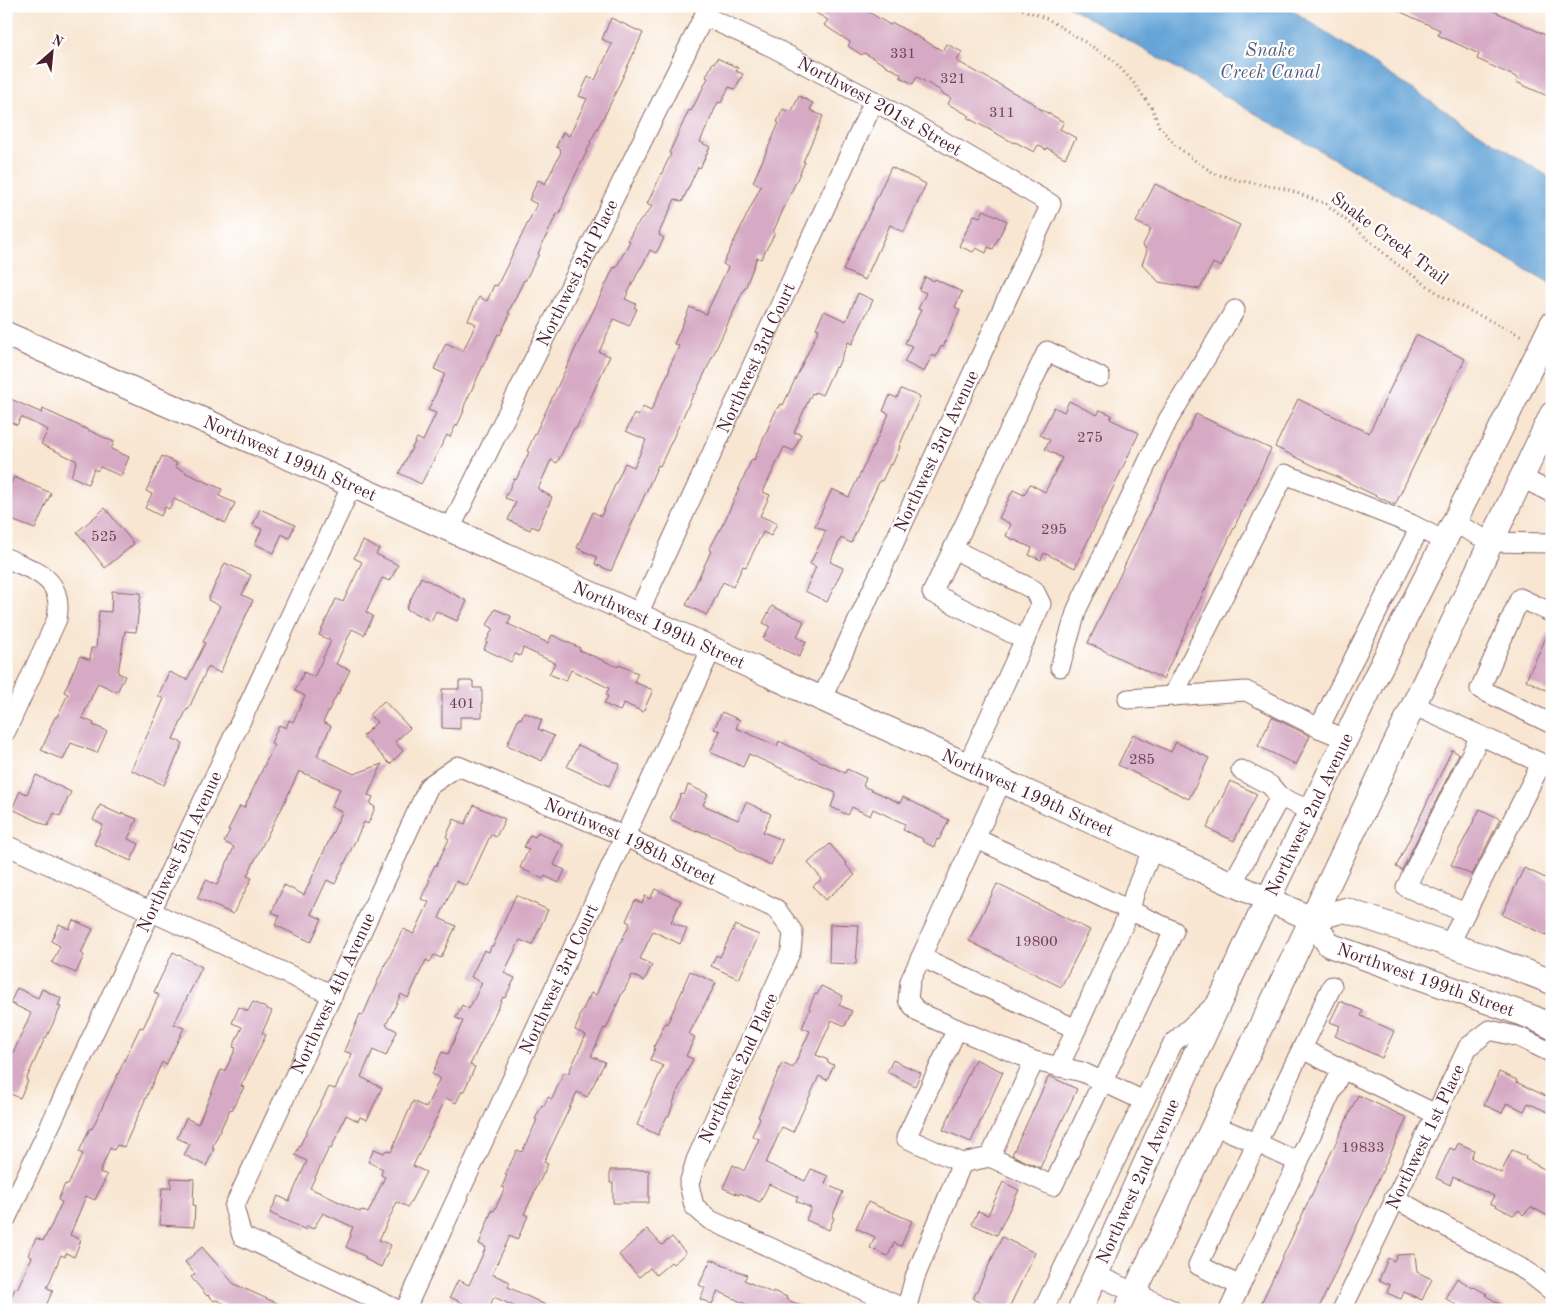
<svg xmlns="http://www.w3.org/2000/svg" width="1558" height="1316" font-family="'Old Standard TT',serif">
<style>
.water{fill:#65a4d7;stroke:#586281}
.building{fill:#d6aac4}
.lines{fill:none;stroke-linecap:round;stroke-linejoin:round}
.minor-casing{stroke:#876565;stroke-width:21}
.major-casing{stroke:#876565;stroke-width:26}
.path{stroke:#876565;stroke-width:3;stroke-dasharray:1 4;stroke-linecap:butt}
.minor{stroke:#fff;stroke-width:19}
.major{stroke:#fff;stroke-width:24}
.labels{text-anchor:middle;stroke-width:4.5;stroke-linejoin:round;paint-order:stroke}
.number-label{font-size:15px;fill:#6d4251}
.street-label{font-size:18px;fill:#4a1f2b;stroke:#fff}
.water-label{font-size:19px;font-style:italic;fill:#565b78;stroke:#fff}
</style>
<rect width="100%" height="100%" fill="#fff"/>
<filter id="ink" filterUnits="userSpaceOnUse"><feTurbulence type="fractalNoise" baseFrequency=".02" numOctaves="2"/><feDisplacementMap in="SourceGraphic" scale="10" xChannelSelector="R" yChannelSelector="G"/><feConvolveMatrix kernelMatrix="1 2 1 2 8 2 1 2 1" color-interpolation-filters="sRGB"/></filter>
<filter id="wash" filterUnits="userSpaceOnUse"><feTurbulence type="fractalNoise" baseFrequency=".0096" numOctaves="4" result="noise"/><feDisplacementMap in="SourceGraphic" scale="20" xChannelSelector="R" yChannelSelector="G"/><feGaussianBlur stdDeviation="1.12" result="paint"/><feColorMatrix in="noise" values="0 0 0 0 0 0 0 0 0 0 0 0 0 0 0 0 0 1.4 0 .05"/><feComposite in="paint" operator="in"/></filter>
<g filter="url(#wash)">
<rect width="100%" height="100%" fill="#f8e6d2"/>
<path class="water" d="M1068 6H1286L1445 111 1552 179V284Z"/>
<g id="blocks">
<path class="building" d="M804 6H859L890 25 893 23 943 51 947 44 962 52 957 61 1036 105 1035 106 1064 122 1060 129 1076 138 1065 158 1047 148 1046 150 1038 145 1034 152 1015 142 1014 143 968 118 970 116 948 104 951 98 941 93V91L917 77 913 84 900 77 901 74 864 53 862 55 848 46 850 42 824 25 828 20Z
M1388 6H1483L1552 38V98L1516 82 1518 78 1477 59 1479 54 1438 35 1440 30Z
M611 18 643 33 607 111 590 142 591 143 566 194 564 199 565 200 559 214 557 213 541 247 538 254H539L525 281 524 280 508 313 510 314 500 335 498 334 465 404 463 411H464L457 426 456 425 450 437 447 435 421 484 399 473 417 438 423 441 436 413 428 410 445 374 434 369 446 343 463 351 476 324 468 320 479 297 487 301 494 285 497 286 537 204 529 200 538 180 545 184 561 152 560 151 561 149 556 147 563 132 569 136 587 99 579 96 588 77 595 80 612 44 602 39Z
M717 58 738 68 736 71 743 74 735 89 729 87 721 103 718 102 700 142 710 147 700 168 698 167 682 202 675 199 659 233H660L659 235 664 238 660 246 656 253 650 250 641 268H640L625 299 636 304 634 307 637 309 629 326 614 319 599 352 610 356 576 429 574 428 557 463 551 460 538 489 552 497 538 529 532 526 530 530 508 520 516 502 505 498 514 479 516 480 529 452 527 451 614 267 616 268 630 241 628 240 635 227 652 207 647 204 671 154 669 153 689 110 691 111 708 78 706 77 713 62 715 63Z
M799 96 813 103 810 110 823 116 803 162H805L773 232 775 233 761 259 757 257 745 289H744L695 394 694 393 660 466 658 465 611 571 595 564 597 557 577 548 593 512 601 516 625 463 634 467 646 440 626 431 634 414 638 416 643 407 651 411 670 369 669 368 679 346 674 344 690 307 706 314 728 267 723 264 761 186 753 182 779 123 777 122 783 109 788 112 789 110 792 111Z
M891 167 926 184 904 232 890 225 865 280 843 270Z
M1155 184 1240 225 1221 267 1213 263 1200 289 1159 282 1142 264 1147 251 1143 245 1151 229 1136 222Z
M984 210 1007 221 993 249 988 247 986 253 976 248 973 252 959 246 974 215 980 217Z
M925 277 934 281 935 279 962 292 955 307 960 310 943 347 941 346 936 357 932 355 924 372 904 362 912 346 905 343 921 310 918 309 926 293 919 290Z
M858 293 873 300 852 344 848 342 837 368 835 367 822 395 815 392 814 394 812 393 794 432 801 434 794 451 784 447 763 492 770 495 760 516 777 523 771 536 763 532 746 567 743 566 733 587 723 582 707 615 686 605 711 551 709 550 725 520 752 459 754 460 777 408H779L781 404 783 405 819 329 816 328 824 311 846 321Z
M1416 335 1465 359 1395 505 1275 447 1298 399 1369 433Z
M901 389 920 397 899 447H900L892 465 890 464 882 481 880 480 851 543 841 538 830 562 843 568 827 602 805 591 816 567 810 564 826 531 815 526 832 489 849 497 889 414 883 411 890 395 897 398Z
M6 397 42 413 43 409 114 442 111 449 129 457 121 476 100 467 97 471 94 469 88 484 71 476 77 461 41 444 48 430 21 417 17 425 6 420Z
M1069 401 1097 415 1100 410 1112 415 1110 419 1139 433 1075 568 1044 553 1041 560 1029 555 1032 548 1006 536 1011 524 999 518 1013 490 1024 495 1030 484 1045 492 1062 458 1045 449 1050 440 1040 435 1054 407 1064 412Z
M1196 414 1271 449 1163 679 1088 643Z
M162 456 177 463 175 467 186 472V473L222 489 219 496 235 503 226 523 174 499 169 509 165 507 161 516 145 508 152 494 146 491Z
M14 477 51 493 35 529 6 518V495Z
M105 508 134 544 105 568 77 532Z
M260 509 295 525 289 538 282 534 274 553 255 544 262 529 253 525Z
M363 541 379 549 376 554 398 565 390 581 382 578 366 612 373 616 364 635 352 629 336 664 350 670 338 694H337L323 722 331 726 317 756 354 774 382 764 368 795 373 797 370 804 375 807 372 815 368 824 364 822 335 884 327 880 311 914 322 919 311 942 275 925 280 916 272 912 284 885 304 895 342 812 331 807 340 789 299 771 280 812H279L247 876 252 878 233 914 197 898 206 880 217 885 234 847 224 842 230 830H228L240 806 244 808 274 745 271 743 279 725 286 728 289 720 293 722 305 696 295 691 304 672 314 677 331 641 319 635 336 599 343 602 362 562 354 558Z
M225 563 251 575 242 595 253 600 220 673 208 667 188 710 187 709 173 739 183 743 164 785 131 770 164 699 158 696 169 672 187 680 205 643 203 642 220 606 208 600Z
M421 577 467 601 457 621 436 611 431 621 406 609Z
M112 591 141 593 136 632 125 631 118 673 125 676 117 692 98 683 82 718 94 723 93 725 107 731 97 753 71 743 63 760 41 750 50 731 49 730 55 717H57L68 694 64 692 80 656 90 660 91 648H96L99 611 111 612Z
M772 606 804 621 797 637 806 642 799 657 763 639 770 626 763 623Z
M495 609 511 616 508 624 548 643 552 635 580 648 579 650 618 667 619 665 638 673 634 682 653 690 643 712 624 703 620 711 604 704 608 696 606 695 609 688 571 670 566 681 549 674 555 663 523 648 520 656 515 654 511 662 484 649 487 642H486L493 628 487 625Z
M1552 625V693L1526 680Z
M459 681H473V688H482V717H460V729L442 728V689H459Z
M384 701 410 728 395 742 403 751 390 764 363 736 377 722 369 715Z
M524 712 542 720 538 729 554 736 542 761 507 745 519 718 521 719Z
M722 712 740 720 736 728 777 746 779 741 845 773 847 769 866 778 863 786 900 803 903 797 949 820 939 840 937 839 934 847 922 841 923 839 903 830 905 824 873 809 870 816 852 807 848 815 831 807 836 793 749 754 743 767 710 752 720 731 714 729Z
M1272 717 1310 736 1296 765 1258 746Z
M1133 734 1171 752 1176 742 1209 758 1189 799 1118 765Z
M578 745 620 764 609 786 567 767Z
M1452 750 1459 754 1402 870 1396 867Z
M36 775 71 792 60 816 54 813 48 826 12 809 20 791 27 794Z
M1230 781 1257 794 1234 841 1207 828Z
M688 785 708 794 703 805 738 820 746 802 771 814 763 832 782 840 771 865 735 848 736 846 708 834 696 830V831L670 819 681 794 684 795Z
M100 805 121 815 122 813 137 819 128 839 139 844 131 861 94 844 103 825 93 820Z
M474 805 505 819 496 837 491 834 467 886 456 881 439 918 456 926 441 958 434 955 430 962 426 960 408 998 401 994 386 1025 397 1031 386 1056 373 1050 361 1077 382 1088 367 1120 360 1117 358 1121 346 1115 331 1149 329 1148 310 1188 360 1212 361 1210 368 1213 385 1177 381 1175 383 1169 368 1162 374 1149 384 1153 386 1150 391 1152 413 1101 426 1108 440 1078 432 1074 442 1052 448 1054 463 1021 456 1018 462 1005 469 1009 482 983 471 977 484 950 489 952 492 945 493 946 516 895 548 910 532 945 520 940 504 973 515 978 505 998 503 997 470 1065 475 1067 464 1091H462L456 1103 446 1098 413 1166 426 1172 408 1207 397 1202 379 1240 391 1245 381 1267 365 1259 366 1257 346 1247 351 1235 350 1234 353 1227 323 1213 313 1229 307 1226 306 1230 270 1213 278 1196 289 1201 307 1161 295 1155 329 1087 335 1089 352 1054 344 1051 360 1014 363 1015 386 962H387L403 929 414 934 429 902 421 899 430 880 428 879 435 865 436 866 449 839 446 837 454 819 465 824Z
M1480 809 1500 819 1472 875 1451 865Z
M538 832 563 845 554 865 565 870 559 883 545 876 543 879 520 868 529 849 524 847 530 835 535 837Z
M830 844 847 864 846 865 855 875 825 900 813 886 822 879 808 863Z
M1524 868 1552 881V938L1502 915Z
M997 884 1090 930 1061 987 969 941Z
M655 889 681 901 671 922 687 929 680 944 653 931 640 959 652 965 644 981 632 975 624 991H623L606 1029 604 1028 591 1056 605 1062 587 1097 577 1092 544 1162 548 1164 524 1214 528 1216 517 1240 510 1236 492 1274 510 1282 508 1287 556 1310H522L494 1297 488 1310H477L450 1297 458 1280 469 1285 486 1247 479 1244 492 1210 494 1211 505 1188 502 1187 507 1175H505L517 1150 522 1152 537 1120 535 1119 542 1105 544 1106 548 1097 552 1099 564 1072 568 1074 586 1035 575 1030 580 1018 579 1017 591 993 596 995 617 948H618L630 923 626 921 635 900 642 903 645 896 650 899Z
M73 920 93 929 81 953 84 955 76 973 52 963 60 946 51 941 59 924 69 929Z
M830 924 859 925 856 964 829 963Z
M735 925 759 935 739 979 711 966 716 955 720 957Z
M173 952 202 967 174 1024 184 1028 166 1065 162 1062 124 1147 117 1145 114 1150 110 1148 100 1172 107 1175 95 1200 86 1196 70 1235 81 1240 74 1257 66 1253 65 1257 61 1255 47 1288 53 1290 44 1310H6L15 1288 17 1289 32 1257 28 1255 36 1238 43 1241 51 1226 62 1202 58 1200 65 1184 68 1185 83 1154 79 1152 90 1128 92 1129 140 1027 143 1028 159 995 154 992Z
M690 971 716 983 689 1034 695 1037 686 1056 693 1059 677 1092 669 1116H667L658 1135 637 1125 663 1066 650 1060 655 1048 654 1047 665 1023 667 1024 684 987H683Z
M821 986 843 996 839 1005 852 1011 845 1026 832 1020 816 1055 828 1060 827 1062 834 1065 827 1080 819 1076 793 1132 782 1127 766 1163 805 1181 811 1169 828 1176 825 1184 843 1192 832 1217 834 1218 829 1230 806 1220 811 1208 796 1201 798 1197 769 1184 760 1202 740 1193 739 1195 723 1188 733 1165 744 1171 759 1139 752 1136 760 1118 758 1117 782 1063 793 1068 810 1031 802 1028 810 1009 809 1008 815 994 817 995Z
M17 988 38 998 42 989 61 998 58 1006 61 1007 46 1038H45L26 1080 28 1081 20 1098 6 1092V1061L10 1052 13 1053 31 1013 10 1003Z
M1340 1001 1363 1011 1361 1016 1394 1031 1382 1058 1335 1036 1340 1026 1330 1022Z
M253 1002 272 1011 262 1033 266 1035 241 1086 244 1087 232 1110 230 1109 212 1148 214 1149 206 1166 184 1155 190 1144 177 1138 186 1118 198 1124 221 1070 225 1071 236 1048 233 1047 242 1027 232 1023 239 1007 248 1011Z
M975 1059 1003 1072 971 1142 943 1130Z
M893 1060 921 1073 915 1086 887 1072Z
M1499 1072 1517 1080 1516 1082 1552 1099V1114L1528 1103 1524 1111 1507 1103 1502 1113 1484 1105Z
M1049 1076 1077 1089 1040 1168 1012 1155Z
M1358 1095 1407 1118 1318 1310H1258Z
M1458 1143 1474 1150 1471 1158 1501 1173 1512 1150 1526 1156 1525 1159 1552 1173V1218L1531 1207 1523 1215 1519 1210 1513 1215 1490 1203 1494 1196 1453 1177 1450 1185 1436 1178 1450 1148 1455 1150Z
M610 1170H649V1203H613V1183H610Z
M171 1178 194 1179 193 1205H195L194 1227 160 1225 162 1188H171Z
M1003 1182 1019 1190 997 1235 972 1224 978 1211 988 1215Z
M868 1202 912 1221 901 1246 894 1243 888 1256 870 1248 875 1237 856 1228Z
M647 1229 662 1245 672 1237 686 1253 673 1264 671 1262 656 1275 650 1268 639 1277 619 1255Z
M1002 1237 1035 1253 1008 1310H996L973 1299Z
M202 1247 234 1284 292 1310H238L216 1300 214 1301 208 1295 207 1296 191 1277 195 1274 185 1262Z
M1415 1254 1417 1272 1432 1279 1422 1300 1404 1292 1401 1299 1387 1293 1390 1285 1379 1280 1388 1258 1394 1261 1397 1255Z
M711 1259 747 1275 744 1280 772 1293 773 1291 787 1297 786 1299 810 1310H758L718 1291 712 1304 700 1299 705 1288 699 1285Z
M1457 1278 1473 1288 1474 1287 1487 1294 1485 1295 1509 1310H1464L1445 1298Z"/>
</g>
</g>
<g filter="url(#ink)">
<use href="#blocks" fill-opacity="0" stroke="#876565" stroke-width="1"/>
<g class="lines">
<g class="minor-casing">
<g id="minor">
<path d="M1522 478 1552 493"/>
<path d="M1454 523 1491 542 1552 543"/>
<path id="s1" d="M450 529 704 16 774 48 874 101 1051 204 822 698"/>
<path d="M953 549 1034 590 1041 604 968 764"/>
<path d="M6 558C37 572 64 578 57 619L6 731"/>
<path d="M1552 613 1520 598 1480 689 1552 724"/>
<path id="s2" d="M638 614 874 101"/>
<path d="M1025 640 932 593 1047 351 1100 377"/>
<path d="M1060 667 1077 609 1168 420 1235 310"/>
<path d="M1173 696 1285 474 1411 524 1444 541"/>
<path d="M1128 699 1246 691 1319 728 1346 739"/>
<path d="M1413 705 1552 768"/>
<path d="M1319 728 1419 529"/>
<path d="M1241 770 1270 785 1280 797 1311 811"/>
<path d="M975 838 1174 931 1053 1186 990 1157"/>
<path d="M6 845 333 995"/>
<path d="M1232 884 1280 797"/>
<path d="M1465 913 1406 887 1480 736"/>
<path d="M1449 945 1541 764"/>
<path d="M921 957 1076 1029"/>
<path d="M957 1029 1034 1061 1082 1072 1144 1101"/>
<path d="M1302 1049 1342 1069"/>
<path d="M1059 1067 1130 910 1135 891 1153 848"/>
<path d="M1213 1125 1257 1143 1298 1162"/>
<path d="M962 1163 990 1157 1034 1061"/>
<path d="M1394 1198 1528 1272 1552 1291"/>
<path id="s3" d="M6 1219 352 485"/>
<path d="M1096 1275 1172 1310"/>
<path d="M1240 1286 1198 1265 1332 986"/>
<path id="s4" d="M398 1310 242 1236 234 1207 429 786 458 766 626 837 776 909 793 932 791 951 696 1160 689 1184 694 1206 710 1220 907 1310"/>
<path id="s5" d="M405 1310 712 648"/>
<path d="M906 1310 915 1277 962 1163 906 1138 957 1029 918 1012 908 1000 910 981 1002 780"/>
<path d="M1043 1310 1144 1101 1173 1043 1216 1004"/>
<path d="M1229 1310 1342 1069 1436 1114"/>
<path id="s6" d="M1342 1310 1468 1047 1490 1030 1519 1037 1552 1053"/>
</g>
</g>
<g class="major-casing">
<g id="major">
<path id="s7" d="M6 334 352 485 1099 825 1312 919 1329 945 1534 1018 1552 1027"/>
<path d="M1312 919 1345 910 1492 959 1552 982"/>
<path id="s8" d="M1080 1310 1168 1113 1244 949 1376 676 1486 459 1552 324"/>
<path d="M1126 1310 1552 414"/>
</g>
</g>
<path class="path" d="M1013 6 1048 19 1112 59 1133 82 1152 108 1159 126 1176 146 1197 162 1215 174 1242 181 1286 189 1326 204 1347 221 1394 262 1439 294 1464 308 1524 337"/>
<use href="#minor" class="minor"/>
<use href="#major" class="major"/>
</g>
</g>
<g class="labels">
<g class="number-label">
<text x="903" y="58">331</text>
<text x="953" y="83">321</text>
<text x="1002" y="117">311</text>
<text x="1090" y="442">275</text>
<text x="1054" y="534">295</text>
<text x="104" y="541">525</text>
<text x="462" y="708">401</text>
<text x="1142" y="764">285</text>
<text x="1036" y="946">19800</text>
<text x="1363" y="1152">19833</text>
</g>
<g class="street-label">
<text dy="6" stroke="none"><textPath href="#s1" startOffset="770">Northwest 201st Street</textPath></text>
<text transform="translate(1390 238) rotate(37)" y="6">Snake Creek Trail</text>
<text dy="6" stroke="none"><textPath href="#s1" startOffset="286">Northwest 3rd Place</textPath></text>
<text dy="6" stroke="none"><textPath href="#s2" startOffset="282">Northwest 3rd Court</textPath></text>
<text transform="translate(936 451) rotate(-65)" y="6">Northwest 3rd Avenue</text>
<text dy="6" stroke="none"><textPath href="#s7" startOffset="310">Northwest 199th Street</textPath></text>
<text dy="6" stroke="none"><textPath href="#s7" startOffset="715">Northwest 199th Street</textPath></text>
<text dy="6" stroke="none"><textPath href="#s7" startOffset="1120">Northwest 199th Street</textPath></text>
<text dy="6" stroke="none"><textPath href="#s8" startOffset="546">Northwest 2nd Avenue</textPath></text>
<text dy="6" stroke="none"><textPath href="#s4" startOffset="890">Northwest 198th Street</textPath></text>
<text dy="6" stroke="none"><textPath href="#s3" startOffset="406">Northwest 5th Avenue</textPath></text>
<text dy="6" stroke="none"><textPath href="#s5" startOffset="365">Northwest 3rd Court</textPath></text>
<text dy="6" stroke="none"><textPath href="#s7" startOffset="1565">Northwest 199th Street</textPath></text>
<text dy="6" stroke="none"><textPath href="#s4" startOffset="438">Northwest 4th Avenue</textPath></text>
<text transform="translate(738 1068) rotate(-65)" y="6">Northwest 2nd Place</text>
<text dy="6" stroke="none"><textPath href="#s6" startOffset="192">Northwest 1st Place</textPath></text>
<text dy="6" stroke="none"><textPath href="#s8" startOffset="141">Northwest 2nd Avenue</textPath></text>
</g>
<g class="water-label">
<text x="1270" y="56">Snake<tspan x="1270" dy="22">Creek Canal</tspan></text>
</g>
</g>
<rect width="1558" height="1316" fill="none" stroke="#fff" stroke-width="25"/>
<g transform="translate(52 52) rotate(27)" stroke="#ffffff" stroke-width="4" paint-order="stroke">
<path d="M0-4L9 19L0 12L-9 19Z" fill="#4a1f2b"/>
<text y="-8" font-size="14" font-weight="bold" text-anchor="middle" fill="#4a1f2b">N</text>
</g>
</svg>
